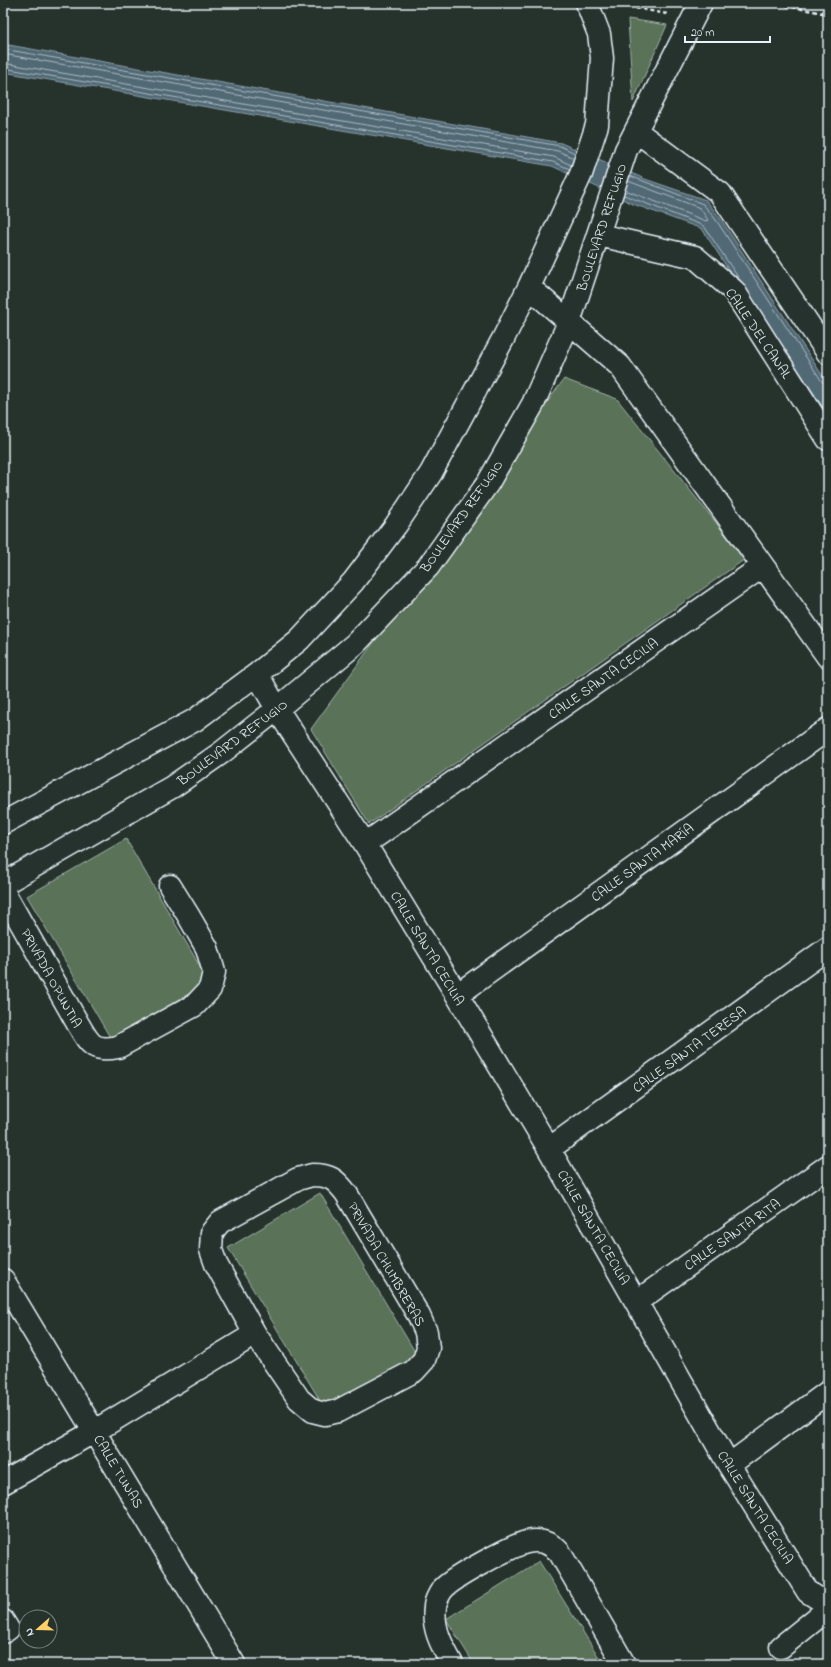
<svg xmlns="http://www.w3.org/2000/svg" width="831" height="1667" font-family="'Indie Flower',sans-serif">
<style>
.green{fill:#5a7258;stroke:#a1b2a8}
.water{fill:#516975;stroke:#8d9fa9}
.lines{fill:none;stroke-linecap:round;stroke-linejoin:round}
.shore{stroke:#acbbc4;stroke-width:1}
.minor-casing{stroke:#e8f1f8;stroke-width:25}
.path{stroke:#e8f1f8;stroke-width:2.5;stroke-dasharray:4 3;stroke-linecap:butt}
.minor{stroke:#26332d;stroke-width:22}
.labels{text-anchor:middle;stroke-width:4;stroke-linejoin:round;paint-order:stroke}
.street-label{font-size:14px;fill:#e8f1f8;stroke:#26332d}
</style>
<rect width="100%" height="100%" fill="#26332d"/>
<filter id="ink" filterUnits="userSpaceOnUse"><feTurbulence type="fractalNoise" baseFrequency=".025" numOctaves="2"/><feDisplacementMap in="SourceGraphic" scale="8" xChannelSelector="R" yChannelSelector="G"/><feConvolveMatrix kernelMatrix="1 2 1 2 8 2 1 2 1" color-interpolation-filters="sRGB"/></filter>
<g filter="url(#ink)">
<path class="green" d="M628 19 667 25 633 102Z
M564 379 617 399 745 559 369 824 311 729Z
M126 839 209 982 111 1039 27 896Z
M320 1193 418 1357 327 1412 228 1248Z
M539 1561 603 1664H474L446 1619Z"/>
<path class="water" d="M3 44 561 143 645 179 706 200 720 218 828 384V422L702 229 633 204 552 166 3 72Z"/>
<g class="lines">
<path class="shore" d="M3 49 560 146 575 153
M3 54 558 151 574 158
M3 63 554 157 571 165
M3 68 553 162 570 169
M630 176 703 204 716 220 823 383 828 385
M625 190 706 221 708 220 700 208 628 181
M624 195 704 226 740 280
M786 351 828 415"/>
<g class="minor-casing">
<path id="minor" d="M636 131 720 193 828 353
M599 235 695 257 734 291 828 439
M529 287 620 366 828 657
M257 674 277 709 365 844 457 995 549 1149 729 1465 808 1592 819 1599 828 1600
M3 823 195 720 257 674 299 640 353 582 396 525 431 473 503 339 529 287 581 174 597 125 602 58 599 34 587 3
M365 844 763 566
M3 884 172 787 221 753 277 709 355 644 428 567 488 483 533 404 569 322 626 150 701 3
M3 891 78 1024C90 1044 92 1052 118 1047L195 1005 210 989 214 972 207 948 188 915 170 886
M457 995 828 729
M549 1149 828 948
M312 1175C330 1175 335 1179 346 1193L419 1316 426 1332 428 1348 424 1360 414 1371 338 1411 325 1414 313 1411 299 1399 255 1334 216 1264 211 1250 212 1232 220 1222 298 1179Z
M3 1280 234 1664
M636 1302 828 1166
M729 1465 828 1392
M3 1483 95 1431 255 1334
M3 1621 8 1629 3 1632
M781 1647 828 1609
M452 1664C442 1646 432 1628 435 1607 435 1602 439 1594 442 1590 450 1579 513 1545 527 1542 541 1539 551 1543 560 1553L624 1664"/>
</g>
<path class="path" d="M772 3 828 14
M615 4 667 14"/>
<use href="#minor" class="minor"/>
</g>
</g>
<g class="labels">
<g class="street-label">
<text transform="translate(601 227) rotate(-72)" y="5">BOULEVARD REFUGIO</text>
<text transform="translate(759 333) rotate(56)" y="5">CALLE DEL CANAL</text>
<text transform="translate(461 516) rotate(-55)" y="5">BOULEVARD REFUGIO</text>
<text transform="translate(603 678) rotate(-35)" y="5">CALLE SANTA CECILIA</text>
<text transform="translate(232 742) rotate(-37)" y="5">BOULEVARD REFUGIO</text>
<text transform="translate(642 862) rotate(-36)" y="5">CALLE SANTA MARÍA</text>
<text transform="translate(428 948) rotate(59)" y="5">CALLE SANTA CECILIA</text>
<text transform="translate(52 978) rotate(61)" y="5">PRIVADA OPUNTIA</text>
<text transform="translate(689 1049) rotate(-36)" y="5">CALLE SANTA TERESA</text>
<text transform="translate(594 1227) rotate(60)" y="5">CALLE SANTA CECILIA</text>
<text transform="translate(732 1234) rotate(-35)" y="5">CALLE SANTA RITA</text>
<text transform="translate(387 1264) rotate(60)" y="5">PRIVADA CHUMBRERAS</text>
<text transform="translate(119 1471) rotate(59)" y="5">CALLE TUNAS</text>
<text transform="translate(756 1507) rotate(58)" y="5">CALLE SANTA CECILIA</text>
</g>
</g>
<rect width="831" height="1667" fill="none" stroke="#26332d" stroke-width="16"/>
<rect x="8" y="8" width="815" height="1651" fill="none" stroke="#e8f1f8" stroke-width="1.5" filter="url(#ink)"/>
<g transform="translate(38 1629) rotate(250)"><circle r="19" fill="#26332d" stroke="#747f7e"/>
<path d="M0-3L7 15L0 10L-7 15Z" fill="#ffd166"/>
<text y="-6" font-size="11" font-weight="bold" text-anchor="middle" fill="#e8f1f8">N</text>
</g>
<path d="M685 36v6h85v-6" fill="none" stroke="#e8f1f8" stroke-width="2"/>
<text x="691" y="36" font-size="12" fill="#e8f1f8" stroke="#26332d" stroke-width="3" paint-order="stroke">20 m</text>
</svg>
